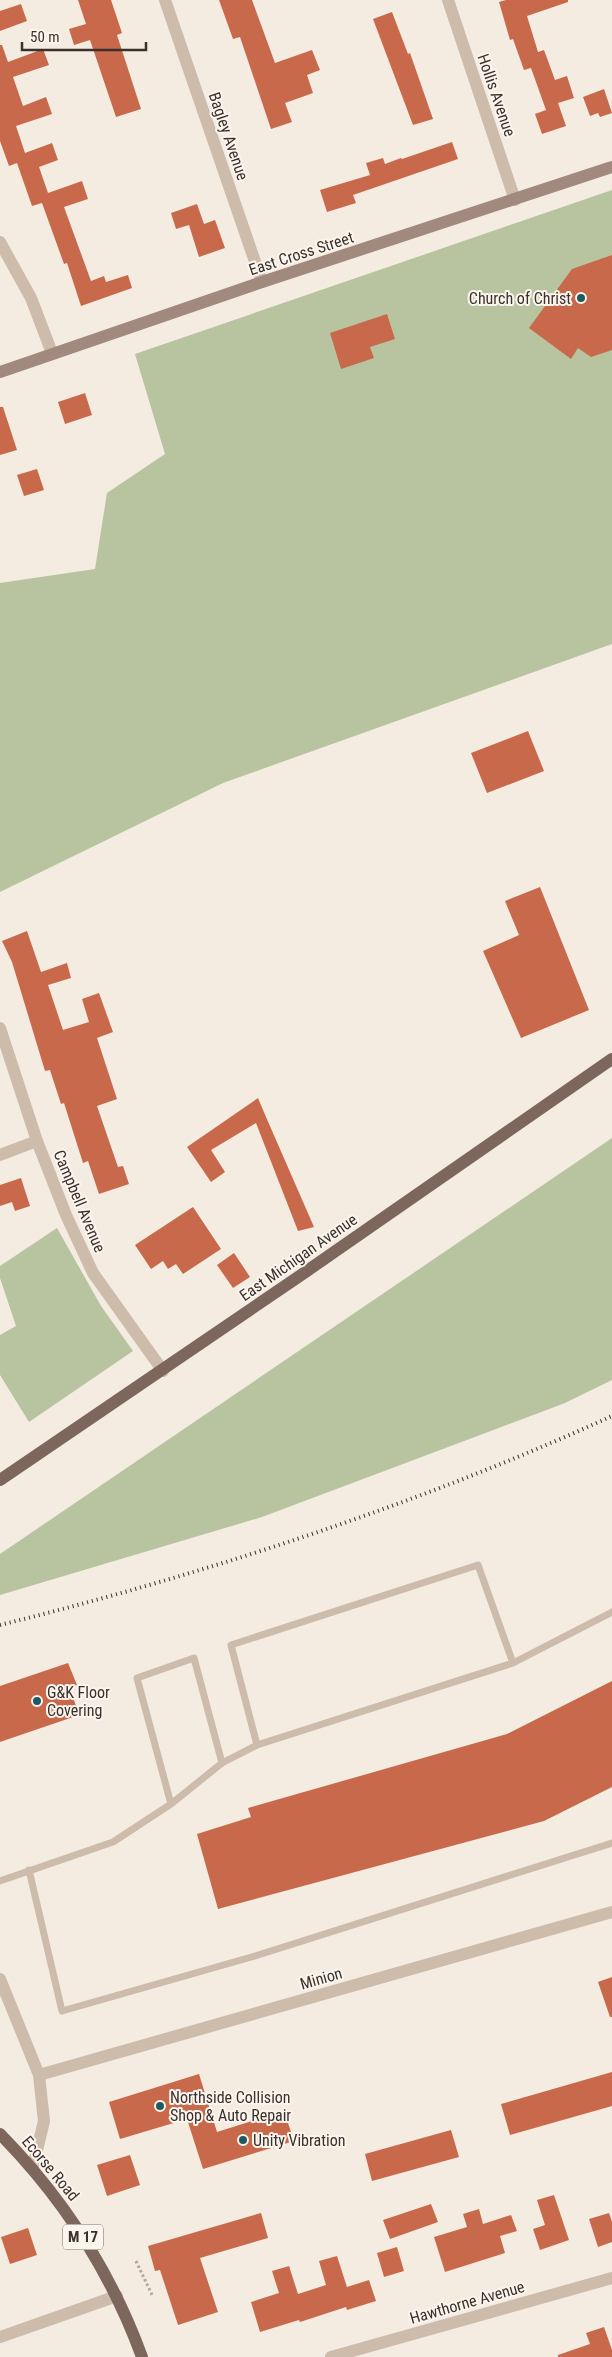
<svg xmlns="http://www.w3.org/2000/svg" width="612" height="2357" font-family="'Roboto Condensed',sans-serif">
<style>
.green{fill:#b8c4a0}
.building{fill:#c8694b}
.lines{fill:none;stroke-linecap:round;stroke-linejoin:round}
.path{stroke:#b9a596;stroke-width:3;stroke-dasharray:2.5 2.5;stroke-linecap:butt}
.lane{stroke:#cdbbac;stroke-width:7}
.street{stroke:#cdbbac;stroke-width:12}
.secondary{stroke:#a18a7d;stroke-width:12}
.primary{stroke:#7d675c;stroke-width:12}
.rail{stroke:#3b302b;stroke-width:4;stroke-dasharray:1 4;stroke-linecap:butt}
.poi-dot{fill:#1f5a5e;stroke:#fbf5ee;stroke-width:2}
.labels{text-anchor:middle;stroke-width:4;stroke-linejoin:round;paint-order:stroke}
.shield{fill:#fbf5ee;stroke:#756b66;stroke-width:1}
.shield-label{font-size:15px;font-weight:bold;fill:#3b302b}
.street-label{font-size:16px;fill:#3b302b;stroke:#fbf5ee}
.poi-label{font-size:16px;fill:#3b302b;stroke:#fbf5ee;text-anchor:start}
</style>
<rect width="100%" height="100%" fill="#f4ebe1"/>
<path class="green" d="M612 190V644L223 783 0 892V583L95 569 107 493 165 454 135 354Z
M612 1138V1380L565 1403 262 1517 0 1595V1554Z
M57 1228 101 1306 133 1351 29 1422 0 1375V1335L16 1326 0 1278V1266Z"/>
<path class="building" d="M78 0H111L122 33 117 35 141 109 116 117 90 40 74 45 69 29 86 24Z
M219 0H252L275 63 312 50 320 70 307 75 313 93 285 103 292 122 271 129 240 37 233 39Z
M506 0H568V2L527 16 538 52 544 50 555 80 567 76 574 98 558 103 566 126 542 134 535 114 546 110 531 68 524 70 513 39 510 40 499 2Z
M21 4 27 21 0 31V11Z
M392 12 408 54 410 53 433 119 413 125 373 19Z
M0 45H2L8 62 43 49 49 65 13 77 23 106 46 97 52 114 16 126 25 153 52 143 58 160 39 167 48 193 82 181 88 199 64 207 91 281 104 276 106 282 128 275 132 288 81 306 67 263 64 264 42 203 32 206 17 163 9 166 0 141Z
M604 89 612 113 600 117 598 113 590 116 583 97Z
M452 142 458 159 353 195 356 203 327 212 320 190 370 175 366 163 383 158 385 164 401 158 402 159Z
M197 204 204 224 215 220 225 248 199 257 189 225 176 229 171 213Z
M612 255V350L591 357 578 348 571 359 529 328 572 269Z
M387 314 395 339 370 347 374 358 341 369 330 333Z
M85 393 92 415 65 424 58 402Z
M0 407H3L17 450 0 455Z
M37 469 44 490 24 496 17 475Z
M528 731 544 771 487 793 471 753Z
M540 887 589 1010 521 1038 483 951 519 935 505 901Z
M27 931 41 972 67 963 71 978 48 985 63 1030 89 1022 82 999 99 993 113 1032 97 1038 117 1099 97 1106 118 1167 123 1166 129 1184 99 1194 88 1161 83 1163 64 1103 61 1104 50 1070 45 1071 12 962 2 941Z
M258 1098 266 1117 314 1227 298 1231 256 1123 211 1150 225 1172 211 1182 187 1147Z
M21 1178 30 1206 15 1211 12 1202 0 1206V1185Z
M193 1207 221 1249 183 1274 176 1264 168 1269 163 1261 151 1269 135 1245Z
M234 1253 250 1277 233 1288 217 1265Z
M68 1663 77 1685 70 1688 79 1715 0 1742V1686Z
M612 1681V1787L544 1821 218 1909 197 1834 251 1817 248 1808 507 1734Z
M612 1977V2017H610L598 1982Z
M612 2072V2106L510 2135 501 2104Z
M199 2074 217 2132 284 2111 294 2141 203 2169 187 2119 120 2139 109 2102Z
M451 2130 459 2157 372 2181 365 2154Z
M130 2155 140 2185 107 2196 97 2165Z
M554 2195 569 2240 540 2250 533 2229 545 2225 537 2200Z
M431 2204 438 2222 390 2239 383 2220Z
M479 2209 483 2224 511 2215 517 2231 500 2236 505 2253 445 2272 434 2237 467 2227 463 2214Z
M261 2213 268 2238 200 2258 218 2312 178 2325 160 2270 155 2271 148 2246Z
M609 2213 612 2222V2242L598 2247 589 2219Z
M28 2228 37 2255 10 2264 1 2237Z
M397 2247 404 2271 384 2277 377 2253Z
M337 2256 347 2287 369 2280 376 2301 347 2310 346 2307 300 2322 299 2320 260 2332 251 2302 279 2293 272 2271 289 2266 298 2294 326 2285 319 2261Z
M604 2327 612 2350V2357H558V2355L590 2344 586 2333Z"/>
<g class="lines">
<path class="path" d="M136 2261 153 2297"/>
<path class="lane" d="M257 1745 231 1645 478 1565 513 1663
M171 1804 137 1678 194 1658 222 1763
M29 1870 62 2011 255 1956 612 1843
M0 1881 113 1842 171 1804 222 1763 257 1745 513 1663 612 1612"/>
<path class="street" d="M165 0 262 282
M448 0 515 200
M0 242 31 298 52 353
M0 1028 37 1141 66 1215 93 1273 163 1371
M0 1155 37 1141
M0 1979 39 2075 44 2121 33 2167
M39 2075 612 1912
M0 2337 117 2296
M331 2357 612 2278"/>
<path class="secondary" d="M0 372 262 282 612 167"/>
<path class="primary" d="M0 1480 304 1273 612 1059
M0 2134C63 2198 111 2272 142 2357"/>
<path class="rail" d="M0 1625C206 1574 419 1504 612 1416"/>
</g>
<g class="poi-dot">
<circle cx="581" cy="298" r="5"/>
<circle cx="37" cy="1701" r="5"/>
<circle cx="160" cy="2106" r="5"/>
<circle cx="243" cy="2140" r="5"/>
</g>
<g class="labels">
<rect class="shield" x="63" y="2224.5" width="40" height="25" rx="4"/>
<g class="shield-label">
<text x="83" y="2242">M 17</text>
</g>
<g class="street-label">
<text transform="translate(497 95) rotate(71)" y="6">Hollis Avenue</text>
<text transform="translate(229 136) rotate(71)" y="6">Bagley Avenue</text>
<text transform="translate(301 253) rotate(-18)" y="6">East Cross Street</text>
<text transform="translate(80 1201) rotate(67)" y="6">Campbell Avenue</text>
<text transform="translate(298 1257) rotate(-35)" y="6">East Michigan Avenue</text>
<text transform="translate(321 1978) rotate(-16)" y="6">Minion</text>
<text transform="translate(51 2168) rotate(50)" y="6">Ecorse Road</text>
<text transform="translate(467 2302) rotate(-16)" y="6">Hawthorne Avenue</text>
</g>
<g class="poi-label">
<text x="571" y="304" text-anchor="end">Church of Christ</text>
<text x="47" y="1698">G&amp;K Floor<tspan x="47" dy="18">Covering</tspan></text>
<text x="170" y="2103">Northside Collision<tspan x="170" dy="18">Shop &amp; Auto Repair</tspan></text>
<text x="253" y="2146">Unity Vibration</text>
</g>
</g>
<path d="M22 42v8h124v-8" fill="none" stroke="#3b302b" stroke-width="2.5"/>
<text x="30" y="42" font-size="15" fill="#3b302b" stroke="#fbf5ee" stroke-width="4" paint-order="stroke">50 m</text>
</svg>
